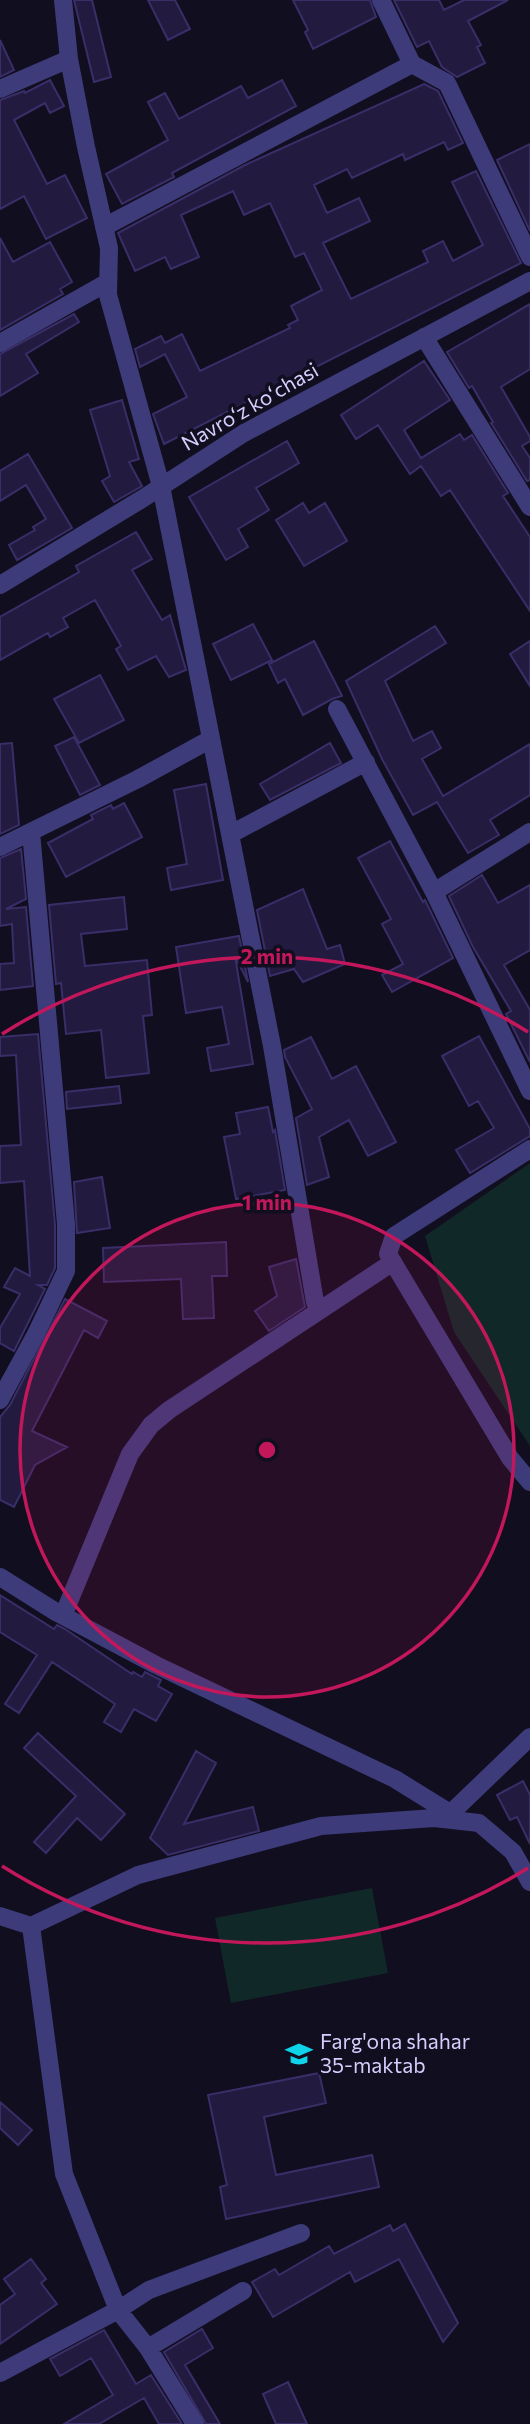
<svg xmlns="http://www.w3.org/2000/svg" width="530" height="2424" font-family="Commissioner,sans-serif">
<style>
.green{fill:#112828}
.building{fill:#221b3f;stroke:#3a2e69;stroke-width:2}
.lines{fill:none;stroke-linecap:round;stroke-linejoin:round}
.minor{stroke:#3e3b7b;stroke-width:18}
.ring{fill:none;stroke:#c2185b;stroke-width:3.5}
.labels{text-anchor:middle;stroke-width:7;stroke-linejoin:round;paint-order:stroke}
.street-label{font-size:21px;fill:#d4cefc;stroke:#110e1f}
.poi-label{font-size:21px;fill:#d4cefc;stroke:#110e1f;text-anchor:start}
.centre{fill:#c2185b;stroke:#110e1f;stroke-width:3.5}
.ring-label{font-size:21px;text-anchor:middle;font-weight:bold;fill:#c2185b;stroke:#110e1f;stroke-width:7;stroke-linejoin:round;paint-order:stroke}
</style>
<rect width="100%" height="100%" fill="#110e1f"/>
<path class="green" d="M530 1163V1446L454 1332 425 1236Z
M372 1888 388 1973 231 2003 215 1918Z"/>
<path class="building" d="M74 0H92L111 77 94 82Z
M148 0H175L190 29 168 40Z
M293 0H370L376 17 313 49 305 32 308 30Z
M394 0H439L444 10 464 0H508L468 21 481 45 477 47 485 63 457 77 442 67 429 41 417 47Z
M0 40 14 70 0 77Z
M50 80 64 106 50 113 45 103 14 120 47 184 65 175 87 218 46 239 24 196 0 209V100L24 91 25 93Z
M282 80 296 106 172 173 174 177 122 204 106 174 168 140 148 102 165 93 179 119 241 86 248 98Z
M424 84 438 91 463 143 448 150 444 142 405 160 403 154 352 178 347 169 314 185 327 213 359 198 370 221 323 243 351 299 428 262 423 251 443 241 453 261 483 245 452 182 476 171 521 263 164 444 153 414 187 397 165 354 140 367 135 349 161 336 165 343 182 334 200 371 290 328 288 325 298 320 291 306 322 290 304 253 295 257 270 203 244 215 233 191 181 215 199 257 171 269 165 257 135 271 118 233 245 165Z
M530 144V231L497 160Z
M0 238 13 262 50 242 72 282 60 289 63 294 0 330Z
M530 304V369L501 387 530 437V441L522 446 530 458V480L527 481 491 423 493 422 472 386 469 388 447 352Z
M74 314 79 322 26 354 38 373 0 396V354Z
M424 361 450 400 404 430 421 458 460 434 464 440 472 435 508 493 503 496 530 537V611L450 490 441 496 421 466 410 474 378 425 356 439 341 415Z
M122 400 139 459 129 462 142 486 114 502 102 481 110 476 90 410Z
M287 441 299 463 256 488 269 510 238 529 248 547 226 560 189 497Z
M28 454 72 528 17 560 9 545 35 530 33 527 46 519 26 485 0 501V471Z
M303 503 309 513 325 503 347 541 304 566 276 520Z
M136 532 152 559 132 570 162 620 170 615 186 670 169 677 156 656 128 670 116 649 121 646 95 600 63 618 68 627 50 637 48 633 0 660V617L79 572 76 566Z
M253 624 272 660 231 680 213 644Z
M435 626 446 643 385 681 413 741 432 731 441 748 422 759 443 796 530 744V795L490 820 499 835 468 853 437 802 413 815 382 759 346 681Z
M314 641 342 696 332 699 303 715 285 679 278 683 269 664Z
M530 641V686L510 654Z
M100 675 124 720 79 743 54 699Z
M74 737 100 785 80 795 55 746Z
M12 743 19 825 0 834V744Z
M330 743 341 763 270 800 260 784Z
M206 784 223 880 171 890 167 868 187 864 174 790Z
M124 803 142 837 66 877 48 843 93 819 91 815 111 805 113 809Z
M390 841 423 902 425 900 453 958 392 992 382 975 403 964 382 924 391 919 358 858Z
M21 849 26 899 6 909 26 907 33 986 0 990V964L14 963 12 924 0 926V858Z
M482 875 498 903 530 885V950L504 965 530 1010V1062L506 1014 511 1011 473 947 449 896Z
M303 889 327 949 340 945 345 964 303 982 294 969 270 976 257 910Z
M124 897 127 929 81 934 85 966 147 960 152 1015 143 1016 149 1073 106 1078 101 1030 66 1034 61 983 56 984 49 905Z
M239 936 248 982 235 956 253 1064 211 1071 207 1048 229 1044 222 1007 186 1013 176 947Z
M38 1034 55 1225V1268L47 1285H38L45 1289 14 1351 0 1343V1328L20 1294 4 1287 15 1268 30 1276 24 1181 0 1183V1146L21 1145 16 1055 0 1056V1037Z
M479 1036 530 1129V1136L470 1173 456 1150 494 1128 478 1101 469 1106 442 1056Z
M311 1037 332 1079 356 1066 396 1142 368 1156 349 1120 319 1137 329 1177 307 1185 296 1118 312 1109 285 1057 284 1050Z
M119 1086 121 1103 67 1109 66 1092Z
M268 1107 273 1132 275 1130 285 1190 236 1199 224 1137 240 1134 236 1113Z
M102 1177 110 1228 77 1233 74 1182Z
M226 1242 227 1276H212L214 1318 183 1319 181 1279 104 1282 103 1248Z
M296 1259 305 1307 269 1331 255 1311 277 1296 269 1267Z
M65 1299 107 1321 98 1338 84 1330 32 1431 67 1447 35 1465 14 1507 0 1500V1417L10 1405Z
M0 1595 54 1629 57 1625 65 1629 132 1674 133 1672 142 1677 145 1672 161 1680 158 1686 172 1694 156 1721 134 1709 121 1732 104 1722 115 1704 52 1662 19 1713 5 1704 37 1655 0 1632Z
M38 1733 125 1814 101 1840 77 1818 46 1853 34 1842 76 1796 24 1748Z
M196 1751 216 1763 184 1824 253 1807 259 1831 168 1855 150 1838Z
M523 1781 530 1795V1844L517 1817 510 1820 497 1795Z
M319 2073 326 2103 264 2117 276 2175 372 2155 379 2187 226 2219 220 2187 227 2185 208 2095Z
M0 2102 32 2130 18 2145 0 2128Z
M405 2224 458 2323 443 2342 399 2259 355 2282 350 2272 273 2317 252 2282 275 2269 279 2275 329 2246 334 2254 390 2225 393 2231Z
M31 2259 46 2279 41 2283 57 2304 0 2344V2305L15 2294 4 2279Z
M202 2329 213 2348 185 2365 220 2424H206L164 2352Z
M104 2330 136 2384 151 2375 182 2424H159L144 2398 99 2424H64L113 2395 91 2358 60 2376 50 2359Z
M288 2382 307 2424H276L263 2394Z"/>
<g class="lines">
<path class="minor" d="M63 0 69 59 86 147 109 248 108 295 161 486 272 1046 315 1302
M381 0 412 64 447 83 530 257
M0 89 69 59
M104 227 412 64
M424 337 530 507
M0 343 108 282
M0 585 142 499 244 433 530 281
M337 709 434 892
M530 832 434 892 530 1091
M231 834 366 762
M0 847 138 779 211 739
M530 1149 394 1236 388 1254 510 1458 530 1482
M0 1400 36 1334 66 1271V1224L31 832
M0 1577 56 1612 156 1665 395 1779 458 1818
M63 1616 130 1454 151 1425 169 1410 393 1262
M451 1813 530 1737
M0 1916 31 1926 138 1875 321 1826 434 1818 479 1823 513 1852 530 1882
M148 2348 243 2291
M0 2373 118 2310 64 2174 31 1926
M195 2424 148 2348 118 2310 149 2290 301 2233"/>
</g>
<circle cx="267" cy="1450" r="247" fill="#c2185b" fill-opacity=".12"/>
<g class="ring">
<circle cx="267" cy="1450" r="247"/>
<path d="M528 1868A493 493 0 0 1 2 1866M2 1034A493 493 0 0 1 528 1032"/>
</g>
<defs>
<g id="school-bare" transform="scale(2.1)"><path d="M0-5L7-2L0 1L-7-2ZM-4 1L0 2.5L4 1V4Q0 6-4 4Z" fill="#0ed3e9" stroke="#110e1f" stroke-width="2.5" paint-order="stroke"/></g>
</defs>
<g fill-rule="evenodd">
<use href="#school-bare" x="299" y="2054"/>
</g>
<g class="labels">
<g class="street-label">
<text transform="translate(250 407) rotate(-30)" y="7">Navroʻz koʻchasi</text>
</g>
<g class="poi-label">
<text x="320" y="2049">Farg'ona shahar<tspan x="320" dy="24">35-maktab</tspan></text>
</g>
</g>
<circle cx="267" cy="1450" r="10" class="centre"/>
<g class="ring-label">
<text x="267" y="964">2 min</text>
<text x="267" y="1210">1 min</text>
</g>
</svg>
